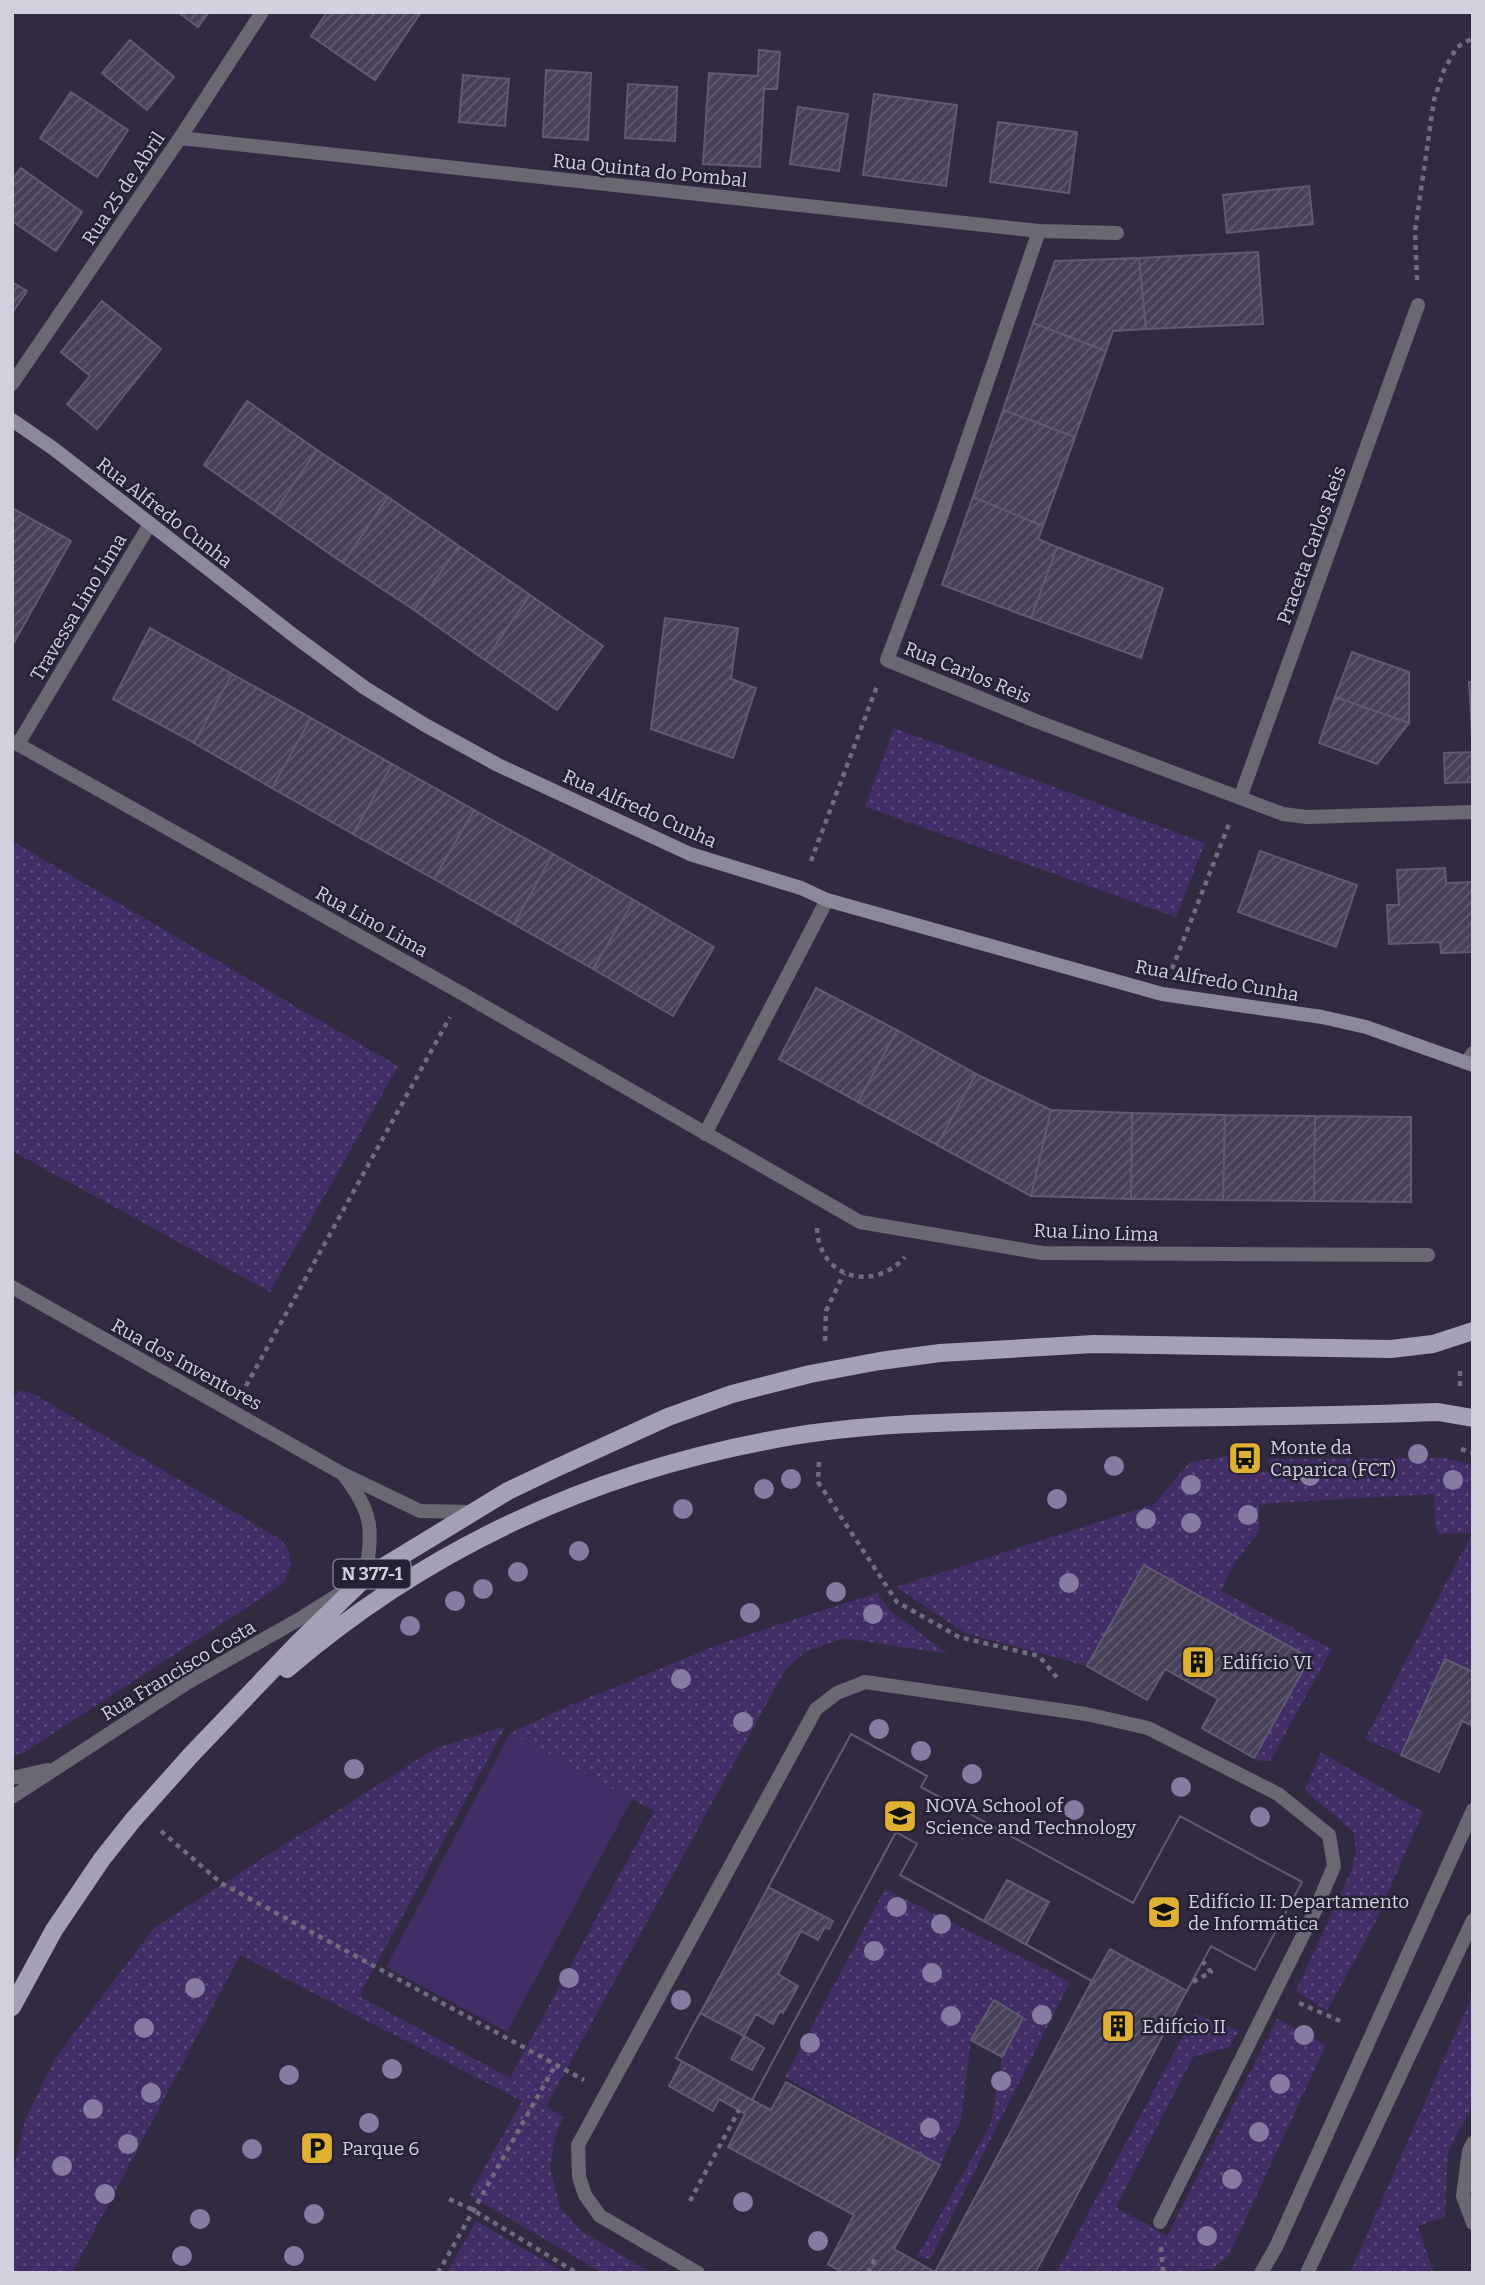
<svg xmlns="http://www.w3.org/2000/svg" width="1485" height="2285" font-family="Bitter,serif">
<style>
.grass{fill:url(#grass-dots)}
.pitch{fill:#422d66}
.building{fill:url(#building-hatch);stroke:#615a73;stroke-width:2;fill-rule:evenodd}
.lines{fill:none;stroke-linecap:round;stroke-linejoin:round}
.path{stroke:#706b7e;stroke-width:4.5;stroke-dasharray:5 5;stroke-linecap:butt}
.lane{stroke:#6b6873;stroke-width:14}
.street{stroke:#6b6873;stroke-width:14}
.secondary{stroke:#8c8899;stroke-width:14}
.primary{stroke:#a6a0b7;stroke-width:18}
.tree{fill:#877ba3}
.labels{text-anchor:middle;stroke-width:5;stroke-linejoin:round;paint-order:stroke}
.shield{fill:#272136;stroke:#9f9cac;stroke-width:2}
.shield-label{font-size:18px;font-weight:bold;fill:#d3d0de}
.street-label{font-size:19px;fill:#d3d0de;stroke:#272136}
.poi-label{font-size:19px;fill:#d3d0de;stroke:#272136;text-anchor:start}
</style>
<defs>
<pattern id="grass-dots" width="8" height="8" patternUnits="userSpaceOnUse" patternTransform="scale(1.75)"><rect width="8" height="8" fill="#422d66"/><path d="M2 2h.1M6 6h.1" fill="none" stroke="#5c4a7b" stroke-width="1.8" stroke-linecap="round"/></pattern>
<pattern id="building-hatch" width="6" height="6" patternUnits="userSpaceOnUse" patternTransform="scale(1.75)"><rect width="6" height="6" fill="#474057"/><path d="M-1 1l2-2M0 6l6-6M5 7l2-2" fill="none" stroke="#615b6f"/></pattern>
</defs>
<rect width="100%" height="100%" fill="#312a40"/>
<path class="grass" d="M894 728 1205 843 1176 917 865 807Z
M12 841 398 1066 270 1292 12 1151Z
M19 1390 30 1392 280 1539C294 1555 293 1566 283 1584L23 1753 12 1755V1402Z
M1229 1456 1228 1473 1269 1472V1459L1446 1458 1473 1465V1672L1445 1659 1401 1755 1365 1739 1472 1533 1438 1534 1435 1525 1434 1494 1259 1504V1532L1235 1562 1221 1591 1332 1649 1270 1761H1260L1254 1758 1309 1658 1144 1565 1087 1666 965 1633 896 1587 1154 1504 1190 1462Z
M877 1593 892 1612 948 1654 844 1638 805 1652 785 1670 546 2106 563 2117 555 2138 550 2167 560 2207 582 2231 651 2273H603L469 2195 522 2101 240 1955 72 2273H12V2174L25 2120 56 2057 154 1928 434 1749 506 1726 359 1996 510 2078 654 1811 510 1733 566 1707 725 1642Z
M1321 1752 1423 1812 1374 1925 1327 2011 1296 1991 1352 1869 1356 1850 1353 1832 1305 1790Z
M885 1889 1070 1982 930 2259 917 2257 991 2123 1002 2057 1023 2018 994 2001 971 2040 961 2120 940 2165 785 2077Z
M1473 1993V2105L1448 2151 1445 2217 1418 2226 1434 2273H1350Z
M1195 2014 1239 2031 1229 2047 1193 2057 1116 2207 1167 2236 1277 2019 1326 2045 1229 2255 1212 2269 1164 2273H1056Z
M476 2221 565 2273H447Z"/>
<path class="pitch" d="M510 1733 632 1799 507 2032 386 1967Z"/>
<path class="building" d="M178 12H209L198 27Z
M327 12H421L375 80 311 36Z
M130 40 174 77 147 110 102 73Z
M759 50 780 52 777 89H764L760 167 703 164 709 73 758 76Z
M546 70 591 73 588 140 543 137Z
M463 75 509 79 505 126 459 122Z
M628 84 677 87 675 141 625 138Z
M71 92 128 130 97 177 40 138Z
M874 94 957 105 946 186 863 175Z
M798 107 848 114 839 171 790 164Z
M998 122 1077 132 1069 193 990 182Z
M21 168 82 212 56 251 12 221V180Z
M1309 186 1313 224 1227 233 1223 195Z
M1258 252 1263 324 1146 329 1139 258Z
M1139 258 1146 329 1113 331 1106 351 1033 323 1055 261Z
M12 282 27 291 12 313Z
M102 301 161 349 97 429 67 404 90 376 61 352Z
M1033 323 1106 351 1075 437 1003 410Z
M247 401 317 450 273 514 204 465Z
M1003 410 1075 437 1043 526 973 497Z
M317 450 388 497 343 563 273 514Z
M388 497 459 546 414 610 343 563Z
M973 497 1043 526 1038 539 1057 547 1031 618 942 585Z
M12 508 71 541 12 646Z
M459 546 530 595 485 660 414 610Z
M1057 547 1163 588 1141 658 1031 618Z
M530 595 603 646 557 710 485 660Z
M665 618 738 628 731 679 756 688 733 758 651 729Z
M150 628 232 674 194 743 113 699Z
M1352 652 1409 672V723L1335 697Z
M232 674 311 718 272 788 194 743Z
M1469 682H1473V782L1445 783 1444 753 1473 752Z
M1335 697 1409 723 1377 764 1319 743Z
M311 718 392 764 353 834 272 788Z
M392 764 474 810 434 879 353 834Z
M474 810 553 854 514 924 434 879Z
M1260 851 1357 885 1336 947 1238 912Z
M553 854 634 900 593 969 514 924Z
M1445 868 1446 883 1473 882V952L1441 953 1440 942 1389 944 1387 905H1399L1397 870Z
M634 900 714 947 673 1016 593 969Z
M816 988 897 1030 858 1102 779 1059Z
M897 1030 976 1074 937 1145 858 1102Z
M976 1074 1051 1110 1031 1196 937 1145Z
M1051 1110 1132 1113 1131 1199 1031 1196Z
M1132 1113 1225 1115 1223 1200 1131 1199Z
M1225 1115 1315 1116 1314 1201 1223 1200Z
M1315 1116 1411 1117V1202L1314 1201Z
M1144 1565 1310 1658 1254 1758 1202 1728 1218 1699 1165 1669 1147 1700 1087 1666Z
M1445 1659 1473 1672V1721L1471 1725 1462 1721 1439 1772 1401 1755Z
M851 1734 927 1776 921 1787 1133 1903 1180 1816 1302 1882 1255 1970 1211 1946 1187 1991 1110 1949 1092 1981 1026 1944 1049 1902 1007 1880 984 1921 900 1875 917 1844 896 1832 752 2100 676 2058 700 2013 744 2036 756 2014 773 2024 780 2011 783 2013 798 1986 778 1974 801 1931 818 1940 825 1927 829 1929 833 1921 768 1887ZM744 2036 764 2048 752 2070 731 2059Z
M851 1734 927 1776 921 1787 1133 1903 1180 1816 1302 1882 1255 1970 1211 1946 1035 2273H844L828 2264 854 2215 728 2147 745 2114 719 2099 713 2111 669 2086 682 2062 676 2058ZM896 1832 917 1844 900 1875 1092 1981 935 2272 894 2249 940 2165 786 2082 771 2110 752 2100Z
M994 2000 1023 2018 1002 2057 971 2040Z"/>
<g class="lines">
<path class="path" d="M1417 280 1415 231 1434 100 1444 70 1457 47 1473 38
M811 861 877 686
M1172 969 1229 824
M817 1228C819 1278 873 1293 905 1257
M825 1341 826 1311 844 1273
M246 1386 450 1017
M1460 1386V1367
M1461 1449 1473 1453
M819 1462 818 1482 897 1602 959 1637 1039 1656 1059 1680
M161 1831 221 1883 584 2080
M1193 1982 1211 1972 1203 1962
M1299 2003 1345 2023
M449 2199 473 2210 577 2273
M690 2201 739 2110
M1161 2247 1163 2273
M438 2273 556 2064
M868 2273 876 2256"/>
<path class="lane" d="M1473 2143 1469 2151 1463 2196 1473 2223
M698 2273 600 2216 585 2195 579 2177 578 2145 816 1709 837 1693 865 1682 1086 1714 1148 1728 1278 1794 1329 1835 1334 1866 1315 1911 1160 2222
M1261 2273 1276 2247 1473 1810
M1307 2273 1473 1920"/>
<path class="street" d="M180 138 1039 231 1117 233
M1039 231 942 514 887 660 1036 721 1283 814 1307 817 1473 812
M12 384 180 138 262 12
M12 741 463 994 860 1222 1042 1253 1428 1255
M18 744 150 524
M1240 798 1418 305
M1467 1062 1473 1053
M705 1134 827 900
M12 1287 343 1474
M12 1778 47 1770
M12 1797 187 1683 303 1617 365 1578C373 1528 374 1515 343 1474L420 1511 473 1512"/>
<path class="secondary" d="M12 420 54 449 297 638 365 688 425 725 498 765 690 854 801 888 827 900 1162 994 1322 1017 1366 1027 1473 1065"/>
<path class="primary" d="M287 1669C431 1545 596 1471 782 1438 866 1423 952 1422 1037 1420 1171 1417 1305 1417 1438 1412L1473 1418
M12 2007 54 1930 102 1859 133 1820 191 1755 298 1643 365 1578 508 1491 552 1470 668 1417 732 1394 810 1374 880 1361 940 1353 1094 1344 1391 1349 1433 1344 1473 1331"/>
</g>
<g class="tree">
<circle cx="1418" cy="1454" r="10"/>
<circle cx="1114" cy="1466" r="10"/>
<circle cx="1310" cy="1476" r="10"/>
<circle cx="791" cy="1479" r="10"/>
<circle cx="1453" cy="1480" r="10"/>
<circle cx="1191" cy="1485" r="10"/>
<circle cx="764" cy="1489" r="10"/>
<circle cx="1057" cy="1499" r="10"/>
<circle cx="683" cy="1509" r="10"/>
<circle cx="1248" cy="1515" r="10"/>
<circle cx="1146" cy="1519" r="10"/>
<circle cx="1191" cy="1523" r="10"/>
<circle cx="579" cy="1551" r="10"/>
<circle cx="518" cy="1572" r="10"/>
<circle cx="1069" cy="1583" r="10"/>
<circle cx="483" cy="1589" r="10"/>
<circle cx="836" cy="1592" r="10"/>
<circle cx="455" cy="1601" r="10"/>
<circle cx="750" cy="1613" r="10"/>
<circle cx="873" cy="1614" r="10"/>
<circle cx="410" cy="1626" r="10"/>
<circle cx="681" cy="1679" r="10"/>
<circle cx="743" cy="1722" r="10"/>
<circle cx="879" cy="1729" r="10"/>
<circle cx="921" cy="1751" r="10"/>
<circle cx="354" cy="1769" r="10"/>
<circle cx="972" cy="1774" r="10"/>
<circle cx="1181" cy="1787" r="10"/>
<circle cx="1074" cy="1810" r="10"/>
<circle cx="1260" cy="1817" r="10"/>
<circle cx="897" cy="1907" r="10"/>
<circle cx="941" cy="1924" r="10"/>
<circle cx="874" cy="1951" r="10"/>
<circle cx="932" cy="1973" r="10"/>
<circle cx="569" cy="1978" r="10"/>
<circle cx="195" cy="1988" r="10"/>
<circle cx="681" cy="2000" r="10"/>
<circle cx="1042" cy="2015" r="10"/>
<circle cx="951" cy="2016" r="10"/>
<circle cx="144" cy="2028" r="10"/>
<circle cx="1304" cy="2035" r="10"/>
<circle cx="810" cy="2043" r="10"/>
<circle cx="392" cy="2069" r="10"/>
<circle cx="289" cy="2075" r="10"/>
<circle cx="1001" cy="2081" r="10"/>
<circle cx="1280" cy="2084" r="10"/>
<circle cx="151" cy="2093" r="10"/>
<circle cx="93" cy="2109" r="10"/>
<circle cx="369" cy="2123" r="10"/>
<circle cx="930" cy="2128" r="10"/>
<circle cx="1259" cy="2132" r="10"/>
<circle cx="128" cy="2144" r="10"/>
<circle cx="252" cy="2149" r="10"/>
<circle cx="62" cy="2166" r="10"/>
<circle cx="1232" cy="2179" r="10"/>
<circle cx="105" cy="2194" r="10"/>
<circle cx="743" cy="2202" r="10"/>
<circle cx="314" cy="2214" r="10"/>
<circle cx="200" cy="2219" r="10"/>
<circle cx="1207" cy="2236" r="10"/>
<circle cx="818" cy="2241" r="10"/>
<circle cx="182" cy="2256" r="10"/>
<circle cx="294" cy="2256" r="10"/>
</g>
<defs>
<g id="bus-square" transform="scale(1.75)"><rect x="-9" y="-9" width="18" height="18" rx="4" fill="#deb133" stroke="#272136"/><path d="M-5-6H5V4H4V6H2V4H-2V6H-4V4H-5ZM-3.5-4V0h7V-4ZM-3.5 1.2v1.5H-2V1.2ZM2 1.2v1.5H3.5V1.2Z" fill="#111"/></g>
<g id="building-square" transform="scale(1.75)"><rect x="-9" y="-9" width="18" height="18" rx="4" fill="#deb133" stroke="#272136"/><path d="M-4-6H4V6H1V3H-1V6H-4ZM-2.5-4.3h1.7v1.8h-1.7ZM.8-4.3h1.7v1.8H.8ZM-2.5-1h1.7V.8h-1.7ZM.8-1h1.7V.8H.8Z" fill="#111"/></g>
<g id="university-square" transform="scale(1.75)"><rect x="-9" y="-9" width="18" height="18" rx="4" fill="#deb133" stroke="#272136"/><path d="M0-5L7-2L0 1L-7-2ZM-4 1L0 2.5L4 1V4Q0 6-4 4Z" fill="#111"/></g>
<g id="parking-square" transform="scale(1.75)"><rect x="-9" y="-9" width="18" height="18" rx="4" fill="#deb133" stroke="#272136"/><path d="M-3.5-5.5H1a3.5 3.5 0 0 1 0 7H-1V5.5H-3.5ZM-1-3.4V-.6H.8a1.4 1.4 0 0 0 0-2.8Z" fill="#111"/></g>
</defs>
<g fill-rule="evenodd">
<use href="#bus-square" x="1245" y="1458"/>
<use href="#building-square" x="1198" y="1662"/>
<use href="#university-square" x="900" y="1816"/>
<use href="#university-square" x="1164" y="1912"/>
<use href="#building-square" x="1118" y="2026"/>
<use href="#parking-square" x="317" y="2148"/>
</g>
<g class="labels">
<rect class="shield" x="333.5" y="1559.5" width="77" height="29" rx="5"/>
<g class="shield-label">
<text x="372" y="1580">N 377-1</text>
</g>
<g class="street-label">
<text transform="translate(650 170) rotate(6)" y="7">Rua Quinta do Pombal</text>
<text transform="translate(123 188) rotate(-56)" y="7">Rua 25 de Abril</text>
<text transform="translate(165 512) rotate(38)" y="7">Rua Alfredo Cunha</text>
<text transform="translate(1311 545) rotate(-70)" y="7">Praceta Carlos Reis</text>
<text transform="translate(78 607) rotate(-59)" y="7">Travessa Lino Lima</text>
<text transform="translate(968 672) rotate(22)" y="7">Rua Carlos Reis</text>
<text transform="translate(640 808) rotate(24)" y="7">Rua Alfredo Cunha</text>
<text transform="translate(372 921) rotate(29)" y="7">Rua Lino Lima</text>
<text transform="translate(1217 980) rotate(10)" y="7">Rua Alfredo Cunha</text>
<text transform="translate(1096 1232) rotate(2)" y="7">Rua Lino Lima</text>
<text transform="translate(187 1364) rotate(29)" y="7">Rua dos Inventores</text>
<text transform="translate(178 1670) rotate(-31)" y="7">Rua Francisco Costa</text>
</g>
<g class="poi-label">
<text x="1270" y="1454">Monte da<tspan x="1270" dy="22">Caparica (FCT)</tspan></text>
<text x="1222" y="1669">Edifício VI</text>
<text x="925" y="1812">NOVA School of<tspan x="925" dy="22">Science and Technology</tspan></text>
<text x="1188" y="1908">Edifício II: Departamento<tspan x="1188" dy="22">de Informática</tspan></text>
<text x="1142" y="2033">Edifício II</text>
<text x="342" y="2155">Parque 6</text>
</g>
</g>
<rect width="1485" height="2285" fill="none" stroke="#d3d0de" stroke-width="28"/>
</svg>
